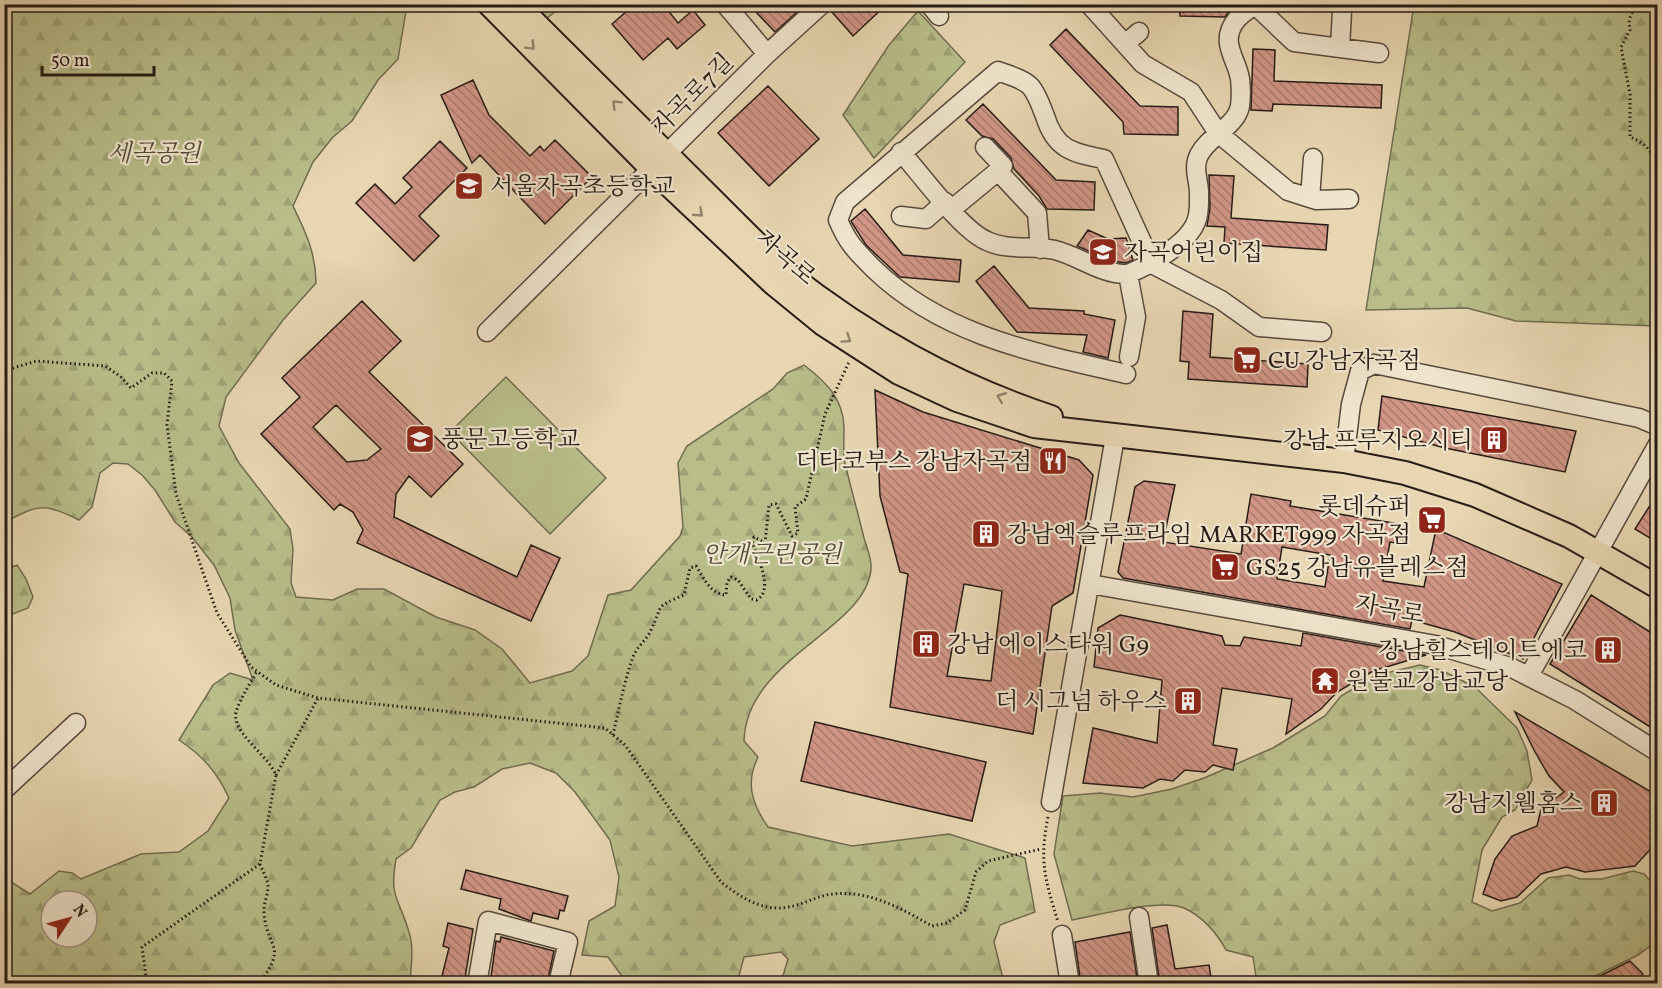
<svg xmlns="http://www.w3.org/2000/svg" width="1662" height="988" font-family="Vollkorn,'Noto Serif KR',serif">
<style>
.forest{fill:url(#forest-firs);stroke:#706c50;stroke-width:1.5;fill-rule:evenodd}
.park{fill:#b8bd8a;stroke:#706c50;stroke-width:1.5}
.building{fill:url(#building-back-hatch);stroke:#271c16;stroke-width:1.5;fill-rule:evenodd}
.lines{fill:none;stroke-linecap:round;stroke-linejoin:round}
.minor-casing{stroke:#574a3d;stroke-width:21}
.major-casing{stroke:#271c16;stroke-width:26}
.path{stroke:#271c16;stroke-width:3;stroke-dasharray:1.5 3;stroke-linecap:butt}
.minor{stroke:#efe4cc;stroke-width:18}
.major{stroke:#e7d6b1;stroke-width:22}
.oneway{stroke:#91826b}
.labels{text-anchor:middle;stroke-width:4.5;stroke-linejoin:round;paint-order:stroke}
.street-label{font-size:24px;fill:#271c16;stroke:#efe4cc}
.park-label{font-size:24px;font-style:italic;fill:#524c39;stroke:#efe4cc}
.poi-label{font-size:24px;fill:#271c16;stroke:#efe4cc;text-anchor:start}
</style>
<defs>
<pattern id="forest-firs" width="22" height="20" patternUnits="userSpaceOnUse" patternTransform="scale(1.5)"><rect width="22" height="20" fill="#b8bd8a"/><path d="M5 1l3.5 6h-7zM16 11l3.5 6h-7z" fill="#9ea276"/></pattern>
<pattern id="building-back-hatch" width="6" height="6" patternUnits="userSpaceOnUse" patternTransform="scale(1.5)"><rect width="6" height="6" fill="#d19686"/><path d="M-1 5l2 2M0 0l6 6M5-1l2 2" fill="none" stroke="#aa7a6d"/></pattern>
</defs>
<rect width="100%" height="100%" fill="#e7d6b1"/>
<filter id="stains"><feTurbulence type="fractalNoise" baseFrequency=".00333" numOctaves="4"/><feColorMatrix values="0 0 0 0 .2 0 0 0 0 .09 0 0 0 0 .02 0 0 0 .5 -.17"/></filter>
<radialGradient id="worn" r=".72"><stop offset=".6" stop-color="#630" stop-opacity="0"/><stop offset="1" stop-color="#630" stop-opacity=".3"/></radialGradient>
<path class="forest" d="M5 4 407 5 398 59 378 80 352 121 333 137 313 162 293 206C305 231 316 253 316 283L283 320 226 397 219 426 239 463 290 529 293 549 291 583 296 597 333 600 357 589H384L436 617 475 630 502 649 530 683 572 671 588 656 608 595 631 590 680 536 683 527 678 463 687 446 773 389 787 373 804 365C826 382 843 398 844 427 844 439 843 452 845 463 851 489 858 513 864 538 867 548 872 560 871 569 866 630 746 658 744 741L758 757C745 783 752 804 768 827L852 846 949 834 1025 858 1035 912 1000 925 994 942 1004 983H792L783 976 788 959 781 952 744 957 737 983H627L608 957 582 955 589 921 615 906 619 877 610 840 575 792 556 773 530 763 502 769 474 787 455 792 440 800 411 848 396 859C389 898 399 898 409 932 414 947 411 967 410 983H5V878L30 894 59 871 72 873 81 879 141 854 179 852 208 831 229 798C217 772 203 756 179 740L213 685 230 673 253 680 235 630 230 598 214 565 192 537 175 522 155 490 142 475 128 464 113 463 100 473 92 507 79 520C44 503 39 504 5 522ZM51 901H87V937H51Z
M1414 5H1657V326L1516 321 1467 308 1366 310Z
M918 11 965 62 874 158 843 115 889 45Z
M17 565 26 579 33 597 28 608 5 617V570Z
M1420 665 1441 670 1475 687 1517 728 1527 751 1532 780 1515 810 1502 817 1482 850 1472 902 1492 911 1520 903 1548 878 1569 875 1580 879H1602L1633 871 1644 874 1657 888V941L1638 955 1581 983H1257L1253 957 1226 950C1217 933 1202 916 1184 908 1161 898 1098 915 1072 920L1054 854 1063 796 1100 793 1133 797 1172 789 1204 778 1273 748 1325 716 1341 696 1374 676Z"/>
<path class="park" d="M530 5H563L546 19Z
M506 377 606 478 550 534 450 432Z"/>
<path class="building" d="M635 4H663L678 23 693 10 705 25 677 49 668 38 643 60 612 24Z
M762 4H790L797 12 775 32 755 11Z
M841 4H887L853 36 832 12Z
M1179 4H1234L1225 17 1180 16Z
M1066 29 1140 106 1178 107V135L1124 134 1123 122 1050 45Z
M1253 49 1275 50 1274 81 1382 85 1381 108 1273 104 1272 111 1251 110Z
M473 80 489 115 530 156 540 146 544 151 555 140 592 177 545 224 480 155 472 163 441 95Z
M768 86 819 139 769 186 718 133Z
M983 104 1056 180 1095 182 1094 210 1047 209 1039 196 1014 169 1011 158 993 139 982 136 966 120Z
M440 141 467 168 419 216 439 236 414 261 356 203 375 184 395 204 412 187 403 178Z
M1209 175 1234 176 1231 218 1328 225 1326 250 1224 243 1225 227 1207 226 1210 208Z
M865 209 903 255 961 260 959 282 900 277 866 245 852 223 851 221Z
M1088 230 1108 239 1126 238 1133 260 1126 263 1112 261 1077 246Z
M994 266 1029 308 1084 311V314L1115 320 1108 358 1083 352 1087 335 1017 332 976 281Z
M362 301 401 341 369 372 463 464 431 497 409 476 396 494 394 517 517 577 531 545 560 558 531 621 357 543 363 530 353 512 340 504 334 510 261 434 300 397 282 378ZM336 405 381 449 367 460 347 462 313 427Z
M1183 311 1213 314 1210 357 1308 364 1307 387 1188 379 1189 362 1180 361Z
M875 390 923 412 1079 460 1093 475 1073 593 1052 606 1033 734 890 707 908 574 900 572 880 496ZM964 584 1002 591 991 681 947 676Z
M1382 396 1576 431 1565 472 1445 448 1378 430Z
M1144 481 1175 485 1163 542 1241 554 1251 494 1291 501 1290 506 1406 525 1403 544 1390 542 1383 581 1424 587 1436 529 1562 584 1523 659 1455 632 1412 620 1410 629 1123 578 1118 572 1135 487ZM1282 547 1330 555 1325 587 1277 579Z
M1658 493V543L1635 529Z
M1591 595 1658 637V724L1652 728 1550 664Z
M1120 615 1222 636 1225 645 1240 646 1244 637 1301 646 1303 633 1426 655 1373 671 1337 692 1321 709 1286 734 1292 699 1222 688 1213 745 1237 749 1233 770 1213 765 1205 772 1185 770 1173 781 1160 779 1143 788 1083 783 1093 728 1157 743 1162 680 1094 667 1098 628Z
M1515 712 1658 796V841L1635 866 1585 872 1566 867 1541 874 1517 897 1501 901 1483 894 1495 859 1512 836 1537 826 1541 809 1564 792 1549 776 1535 752Z
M815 722 986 762 972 821 801 781Z
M466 870 568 896 564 911 560 910 558 919 533 913 531 921 499 909 501 899 461 889Z
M448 923 473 929 464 984H440L449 948 443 946Z
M1167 925 1175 969 1209 965 1212 984H1160L1152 928Z
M1130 932 1138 984H1081L1075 942Z
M501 937 554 951 547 984H490L496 941 500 942Z
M1630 961 1643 974 1633 984H1584Z"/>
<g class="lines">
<g class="minor-casing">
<path id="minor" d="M725 4 767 54
M929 4 939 16
M1089 4 1143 64 1191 92 1218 133 1288 191 1316 200 1349 199
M1255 5 1294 42 1379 53
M1125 44 1139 32
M1340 48 1342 11
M985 147 1003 166 998 171 1037 213 1040 249
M901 152C921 174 961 230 987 241 1008 251 1033 245 1055 250 1079 256 1102 275 1128 274
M1310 198 1313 158
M952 209 998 171
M901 216 926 219 945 202
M487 332 767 54 822 4
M1129 357 1136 317 1128 274C1149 265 1187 245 1196 222 1200 213 1199 201 1199 191 1198 178 1193 167 1199 155 1208 136 1236 127 1240 106 1241 98 1241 87 1240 79 1237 58 1218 42 1237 19 1242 13 1250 9 1255 4
M1126 374C1036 353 944 336 875 270 857 252 848 244 838 220L845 202 998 71C1008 75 1024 79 1031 87 1038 96 1041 106 1045 116 1055 149 1072 153 1104 159L1152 264 1221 300 1259 327 1322 332
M1344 461 1351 404 1360 371 1374 364 1639 418 1658 426
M1090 584 1436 645 1510 667 1575 700 1658 752
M1529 676 1658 444
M4 790 76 723
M1051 802 1115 437
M1139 917 1149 984
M1062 935 1070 984
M477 984 488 921 568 942 558 984"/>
</g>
<g class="major-casing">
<path id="major" d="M489 4 651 168 774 284 823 324 899 373 957 400 1034 426 1344 461 1405 473 1475 495 1569 536 1658 587
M516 4 785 272C868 337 951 384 1051 417"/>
</g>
<path class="path" d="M1636 4 1629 20 1630 30 1621 47 1630 94V137C1647 144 1653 152 1658 170
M4 371 36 361 105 366 120 376 131 388 152 373H164L172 381 167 425 176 494 217 613 251 667 276 685 318 698 605 728 625 745 721 882C740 897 763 912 788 907 803 905 818 895 833 894 870 890 902 909 932 926L947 923 965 910 976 872 988 861 1041 849
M613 735C619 709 624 682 633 657 637 646 647 640 651 630 664 604 653 608 684 595L690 568 696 566C704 578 710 594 726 595L727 582 731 577 738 580 751 599 757 600C774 590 758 558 752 543L754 537 765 543 769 505 776 504 792 536 798 533 795 507 806 499 825 414 849 362
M276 775 318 698
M1048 817C1039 862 1045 879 1058 922
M147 984 142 947 260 864 276 775C266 752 228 731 237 709 242 696 250 684 257 671
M259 984C288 944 268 951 264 914 263 904 268 896 268 886 268 880 262 870 260 864"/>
<use href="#minor" class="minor"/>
<use href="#major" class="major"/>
</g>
<defs><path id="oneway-chevron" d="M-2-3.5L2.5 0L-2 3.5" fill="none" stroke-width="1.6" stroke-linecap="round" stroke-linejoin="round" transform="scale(1.5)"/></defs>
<g class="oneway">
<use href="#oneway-chevron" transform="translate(531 46) rotate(45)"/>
<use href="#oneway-chevron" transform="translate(616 104) rotate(-135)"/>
<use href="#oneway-chevron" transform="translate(699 213) rotate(43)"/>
<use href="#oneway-chevron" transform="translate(847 339) rotate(34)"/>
<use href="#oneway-chevron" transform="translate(1001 397) rotate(-158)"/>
</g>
<defs>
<g id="school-square" transform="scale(1.5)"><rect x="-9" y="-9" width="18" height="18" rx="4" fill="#8f2418" stroke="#efe4cc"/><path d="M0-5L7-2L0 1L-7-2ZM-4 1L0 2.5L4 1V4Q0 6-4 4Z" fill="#fff"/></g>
<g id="supermarket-square" transform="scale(1.5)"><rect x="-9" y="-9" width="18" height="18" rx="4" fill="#8f2418" stroke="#efe4cc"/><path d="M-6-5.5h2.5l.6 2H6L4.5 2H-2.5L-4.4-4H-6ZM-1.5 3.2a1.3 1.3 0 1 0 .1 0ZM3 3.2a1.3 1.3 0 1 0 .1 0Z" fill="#fff"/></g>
<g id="building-square" transform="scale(1.5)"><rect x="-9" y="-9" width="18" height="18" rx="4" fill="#8f2418" stroke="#efe4cc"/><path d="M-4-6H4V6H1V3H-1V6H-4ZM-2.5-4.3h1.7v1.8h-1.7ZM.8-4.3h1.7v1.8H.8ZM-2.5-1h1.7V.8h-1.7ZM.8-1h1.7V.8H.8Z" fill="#fff"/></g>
<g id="restaurant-square" transform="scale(1.5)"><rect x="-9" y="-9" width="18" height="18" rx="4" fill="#8f2418" stroke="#efe4cc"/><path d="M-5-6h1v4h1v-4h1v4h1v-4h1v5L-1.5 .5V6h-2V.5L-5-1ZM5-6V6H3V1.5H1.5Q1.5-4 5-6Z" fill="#fff"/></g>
<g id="temple-square" transform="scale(1.5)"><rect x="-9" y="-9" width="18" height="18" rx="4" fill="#8f2418" stroke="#efe4cc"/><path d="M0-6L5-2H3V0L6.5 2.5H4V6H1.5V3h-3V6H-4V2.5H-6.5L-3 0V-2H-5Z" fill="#fff"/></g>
</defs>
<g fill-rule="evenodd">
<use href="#school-square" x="469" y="186"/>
<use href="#school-square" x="1103" y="252"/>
<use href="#supermarket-square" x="1247" y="360"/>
<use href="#school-square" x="420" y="439"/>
<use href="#building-square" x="1494" y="440"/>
<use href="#restaurant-square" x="1053" y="461"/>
<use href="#supermarket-square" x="1432" y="520"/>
<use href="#building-square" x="986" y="534"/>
<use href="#supermarket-square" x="1225" y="567"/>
<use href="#building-square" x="926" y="644"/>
<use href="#building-square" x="1608" y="650"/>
<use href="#temple-square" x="1325" y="681"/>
<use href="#building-square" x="1188" y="701"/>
<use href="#building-square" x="1604" y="803"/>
</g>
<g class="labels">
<g class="street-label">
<text transform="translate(692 94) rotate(-45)" y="8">자곡로7길</text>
<text transform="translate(786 257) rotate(41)" y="8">자곡로</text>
<text transform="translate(1390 609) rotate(10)" y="8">자곡로</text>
</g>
<g class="park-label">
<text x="154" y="161">세곡공원</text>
<text x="772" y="562">안개근린공원</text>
</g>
<g class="poi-label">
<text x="490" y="194">서울자곡초등학교</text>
<text x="1124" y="260">자곡어린이집</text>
<text x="1268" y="368">CU 강남자곡점</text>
<text x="441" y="447">풍문고등학교</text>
<text x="1473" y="448" text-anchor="end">강남 프루지오시티</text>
<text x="1032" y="469" text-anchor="end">더타코부스 강남자곡점</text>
<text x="1411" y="514" text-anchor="end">롯데슈퍼<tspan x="1411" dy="28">MARKET999 자곡점</tspan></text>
<text x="1007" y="542">강남엑슬루프라임</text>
<text x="1246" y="575">GS25 강남유블레스점</text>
<text x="947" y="652">강남 에이스타워 G9</text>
<text x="1587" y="658" text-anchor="end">강남힐스테이트에코</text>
<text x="1346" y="689">원불교강남교당</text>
<text x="1167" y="709" text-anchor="end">더 시그넘 하우스</text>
<text x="1583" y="811" text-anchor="end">강남지웰홈스</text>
</g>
</g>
<rect width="1662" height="988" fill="none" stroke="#e7d6b1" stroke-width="24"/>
<rect x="6" y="6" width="1650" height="976" fill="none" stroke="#271c16" stroke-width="3"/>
<rect x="12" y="12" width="1638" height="964" fill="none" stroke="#271c16" stroke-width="1.5"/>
<g transform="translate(69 919) rotate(54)"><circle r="28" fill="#efe4cc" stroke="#9f9483" stroke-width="1.5"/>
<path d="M0-4.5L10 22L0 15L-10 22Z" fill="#8f2418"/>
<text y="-9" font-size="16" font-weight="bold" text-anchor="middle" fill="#271c16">N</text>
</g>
<path d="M42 66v9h112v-9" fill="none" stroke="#271c16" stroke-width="3"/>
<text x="51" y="66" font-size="18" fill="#271c16" stroke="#efe4cc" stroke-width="4.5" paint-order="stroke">50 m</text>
<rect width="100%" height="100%" filter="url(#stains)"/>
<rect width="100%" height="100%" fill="url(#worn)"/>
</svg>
